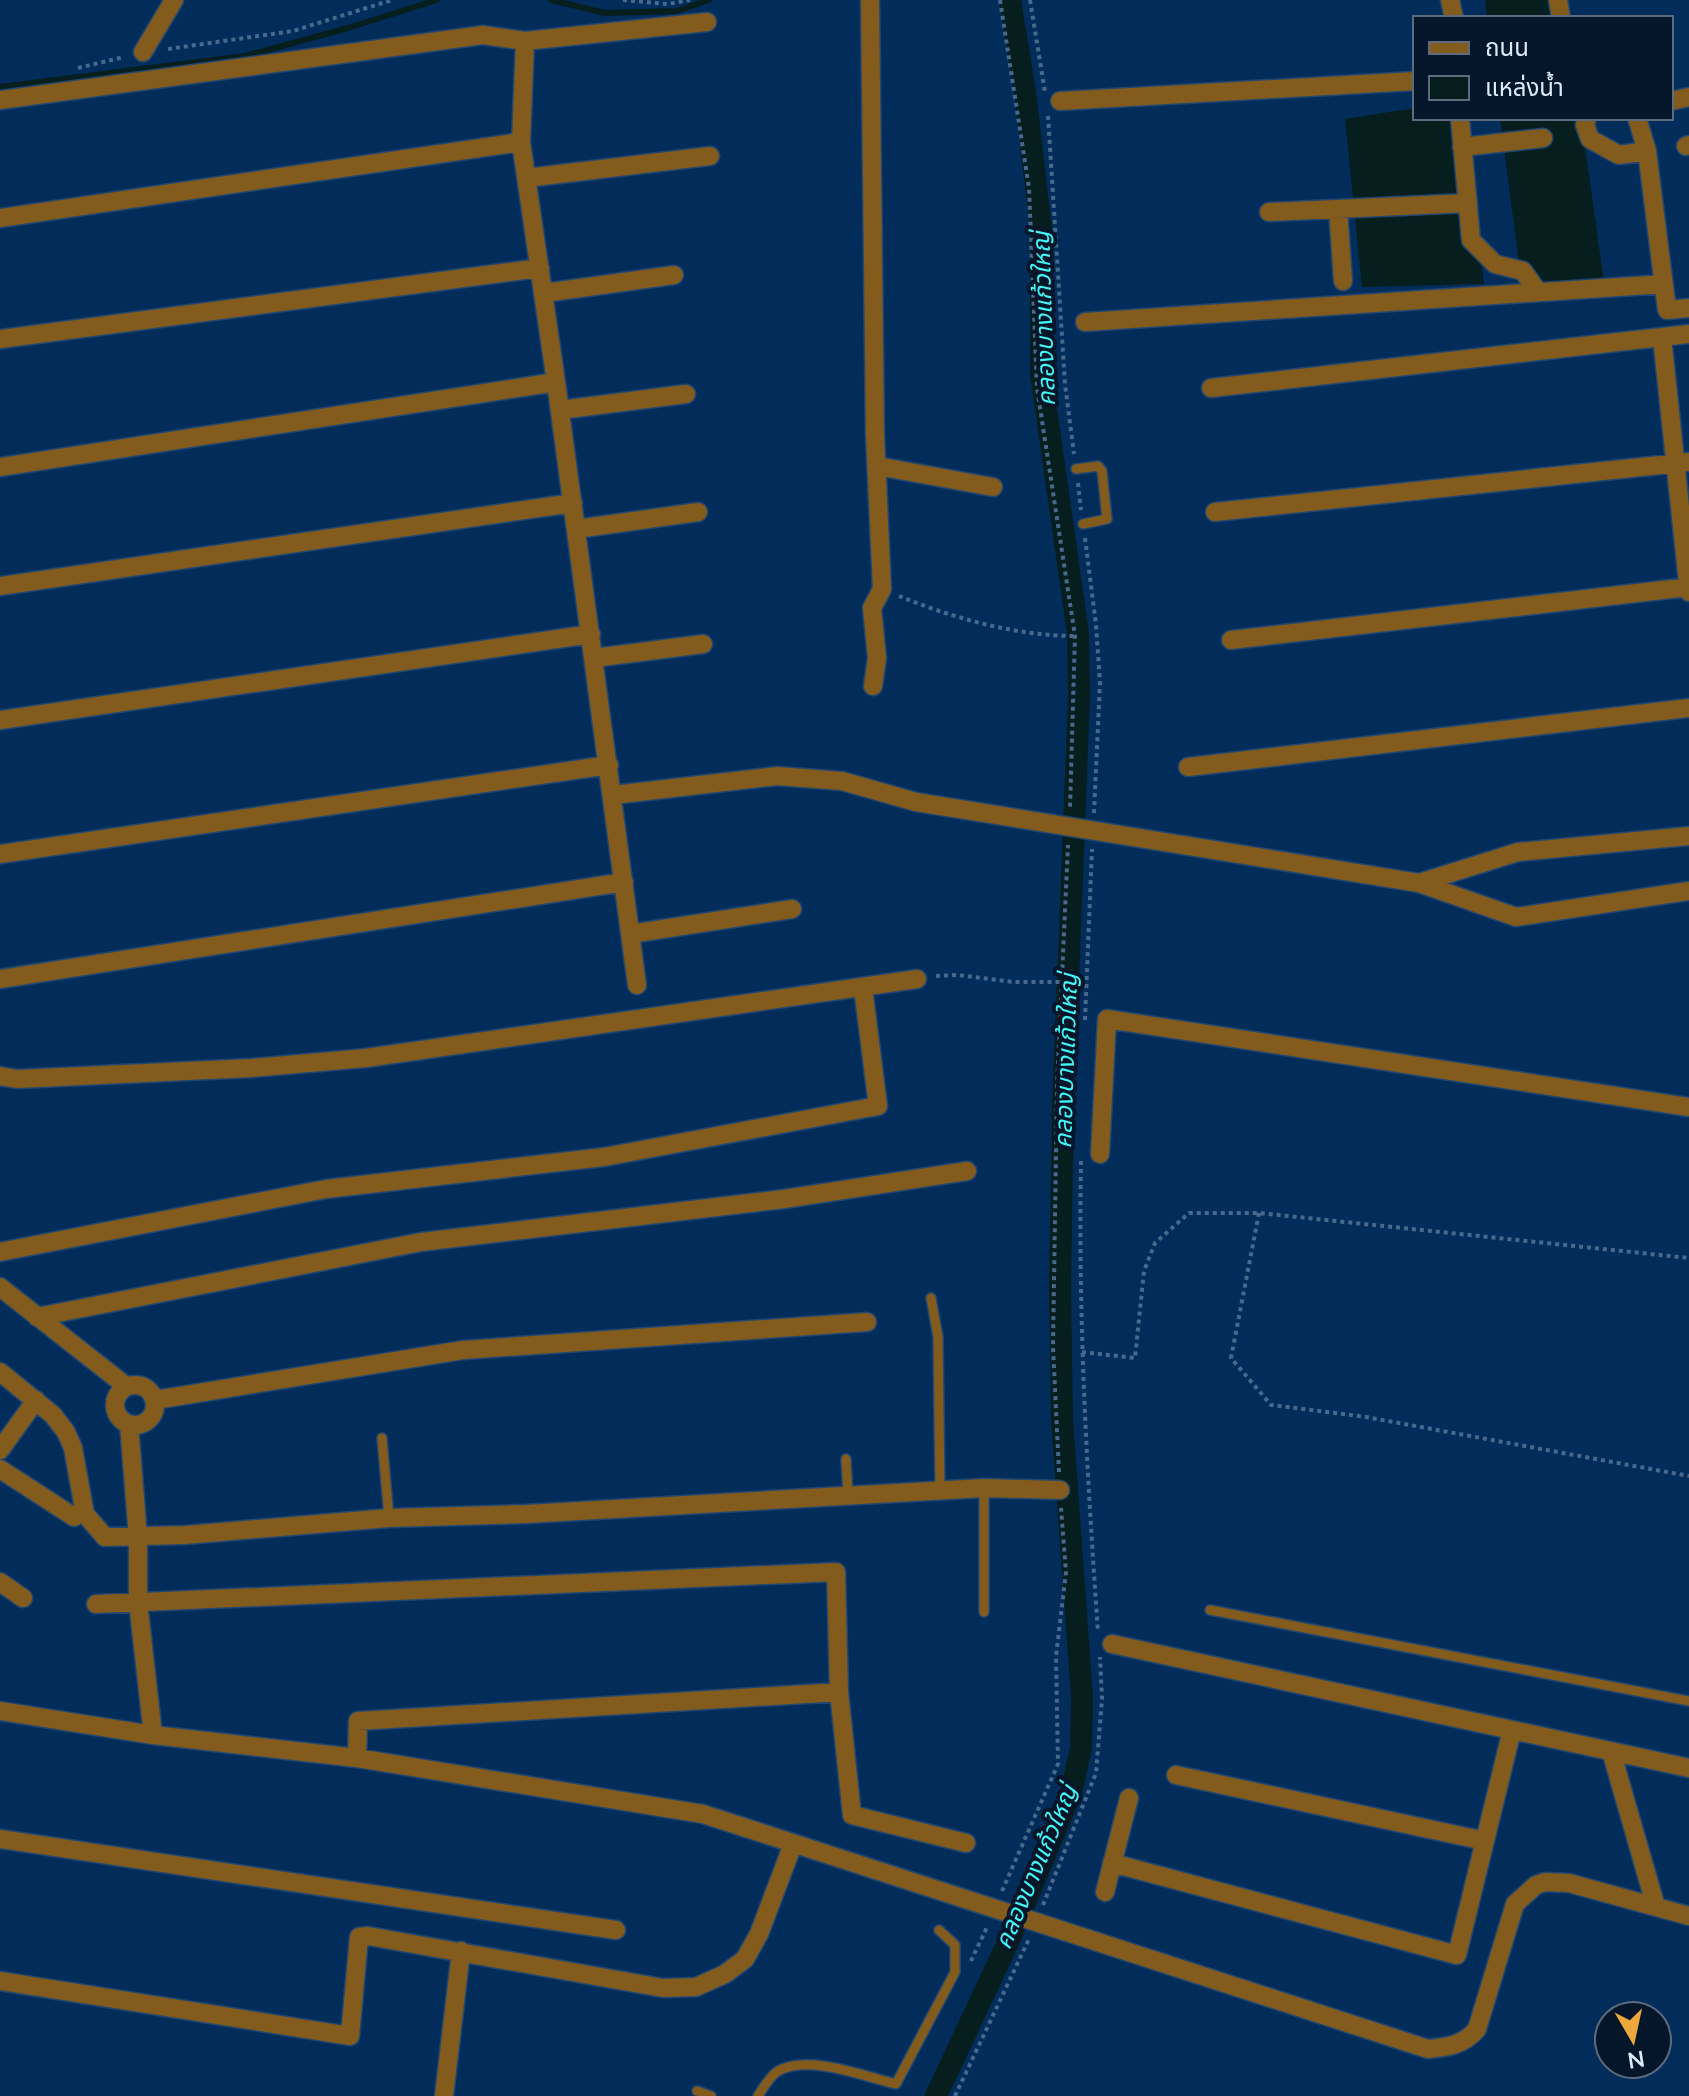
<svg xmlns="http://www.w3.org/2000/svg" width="1689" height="2096" font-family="Lato,'Noto Sans Thai',sans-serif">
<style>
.water{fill:#071e1e}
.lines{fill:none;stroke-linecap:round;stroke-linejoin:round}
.stream{stroke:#071e1e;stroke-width:6}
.canal{stroke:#071e1e;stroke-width:22}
.lane-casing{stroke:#214771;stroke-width:12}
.street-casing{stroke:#214771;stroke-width:21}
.path{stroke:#47698d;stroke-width:4;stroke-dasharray:4 4;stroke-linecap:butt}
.lane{stroke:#825b1d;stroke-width:9}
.street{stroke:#825b1d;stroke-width:18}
.labels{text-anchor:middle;stroke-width:8;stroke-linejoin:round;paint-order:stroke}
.water-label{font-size:24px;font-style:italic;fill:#42f6f5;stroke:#06162a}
</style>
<rect width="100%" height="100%" fill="#022d5b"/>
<path class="water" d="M1485 0H1564L1567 18H1487Z
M1415 108V118H1463L1484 284 1362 287 1345 119Z
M1500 118H1581L1604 282 1522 286Z"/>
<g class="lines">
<path class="stream" d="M551 0 605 13 677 11 709 0
M0 87 245 56 348 28 437 0"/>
<path class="canal" d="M936 2096 1011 1936 1071 1793 1081 1748 1082 1697 1062 1420 1060 1287 1063 1109 1079 698 1078 633 1041 374V229L1025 92 1010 0"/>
<g class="lane-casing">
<path id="lane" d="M1076 469 1098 466 1102 471 1107 519 1083 524
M931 1298 938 1337 940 1491
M382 1438 389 1518
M846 1459 848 1495
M984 1488V1612
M1210 1610 1689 1701
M697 2091 711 2096
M758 2096C763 2088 770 2076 778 2071 808 2054 863 2076 896 2084L955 1972V1945L939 1930"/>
</g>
<g class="street-casing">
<path id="street" d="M870 0 875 435 882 589 872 608 877 658 873 686
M1450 0 1454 18
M1558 0 1561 18
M143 52 174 0
M0 100 483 35 525 41
M1060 101 1415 81
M1671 101 1689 97
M1460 118 1471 240 1495 264 1523 271 1538 292
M1587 118 1585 125 1590 139 1619 155 1647 151
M1637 118 1647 151 1667 310 1689 308
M1686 146 1689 145
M1462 147 1543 138
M526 178 710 156
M1338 209 1343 281
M1269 212 1468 203
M0 218 521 142
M544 293 674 275
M1085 322 1664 284
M1662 337 1689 592
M0 339 540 268
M1211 388 1689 334
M560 410 686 394
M877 466 993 487
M0 467 556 382
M1215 512 1689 462
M576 529 698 512
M0 586 573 503
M1231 640 1689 587
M594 658 703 644
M0 720 591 634
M1188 767 1689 708
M613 795 777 776 842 781 916 802 1419 883 1518 852 1689 836
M0 854 609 765
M1419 883 1516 917 1689 891
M630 934 792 909
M0 979 624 882
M637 985 556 382 521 142 525 41 707 22
M0 1076 17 1079 251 1068 366 1058 917 979
M1100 1154 1107 1019 1689 1107
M0 1252 326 1189 604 1157 878 1106 864 996
M0 1287 126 1386
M37 1317 421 1242 784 1199 967 1171
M0 1372 53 1415 66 1432 73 1448 85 1514 105 1537 185 1535 389 1518 526 1514 984 1488 1060 1490
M115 1405a20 20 0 1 1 40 0a20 20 0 1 1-40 0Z
M155 1400 463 1350 867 1322
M129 1424 138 1537V1602L153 1735
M0 1450 36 1400
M0 1469 74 1517
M0 1582 23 1598
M96 1604 836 1572 839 1692 852 1815 966 1843
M1112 1644 1689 1768
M0 1711 153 1735 357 1758 703 1814 1428 2049C1448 2047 1464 2045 1477 2029L1515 1904 1536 1885 1545 1882 1569 1883 1689 1916
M1611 1751 1656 1907
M357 1758 358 1721 839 1692
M1176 1775 1485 1841
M0 1839 616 1930
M1112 1863 1457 1955 1512 1730
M1105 1892 1129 1798
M0 1981 350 2036 359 1937 368 1936 663 1988 696 1987 725 1974 745 1959 759 1934 793 1844
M444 2096 461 1951"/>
</g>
<path class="path" d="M623 0 667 4 690 0
M1000 0 1029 188 1037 388 1075 636 1070 808
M1030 0 1045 92
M168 49 293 31 392 0
M78 68 124 57
M1048 116 1065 384 1074 454
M1078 483 1081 510
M1085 538 1096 625 1100 683 1094 813
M899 596C953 618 1016 636 1075 636
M936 976 957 975 1014 982H1062
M1085 1020 1092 849
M1081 1161C1078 1318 1087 1475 1098 1632
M1259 1213 1231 1358 1271 1405 1366 1417 1689 1476
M1082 1352 1135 1358 1144 1271 1155 1243 1189 1213H1259L1689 1258
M1059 1472 1053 1347 1057 1087 1068 845
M1002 1891 1058 1764 1056 1656 1066 1572 1061 1508
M1043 1905 1096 1773 1102 1699 1100 1657
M971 1961 988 1925
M955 2096 1029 1939"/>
<use href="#lane" class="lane"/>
<use href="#street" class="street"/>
</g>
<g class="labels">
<g class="water-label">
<text transform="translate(1044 319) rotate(-92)" y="8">คลองบางแก้วใหญ่</text>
<text transform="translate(1066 1061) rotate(-88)" y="8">คลองบางแก้วใหญ่</text>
<text transform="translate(1036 1867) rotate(-67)" y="8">คลองบางแก้วใหญ่</text>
</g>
</g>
<rect x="1413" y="16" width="260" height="104" fill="#06162a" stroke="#5c6b7e" stroke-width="2"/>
<rect x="1429" y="42" width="40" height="12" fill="#825b1d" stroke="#5c6b7e" stroke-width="2"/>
<text x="1485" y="56" font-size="24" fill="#dceafb">ถนน</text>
<rect x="1429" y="76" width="40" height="24" fill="#071e1e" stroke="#5c6b7e" stroke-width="2"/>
<text x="1485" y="96" font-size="24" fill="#dceafb">แหล่งน้ำ</text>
<g transform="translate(1633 2040) rotate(171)"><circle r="38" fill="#06162a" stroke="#5c6b7e" stroke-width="2"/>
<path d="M0-6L14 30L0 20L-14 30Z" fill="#eda83b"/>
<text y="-12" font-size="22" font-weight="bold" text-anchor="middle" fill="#dceafb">N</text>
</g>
</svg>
